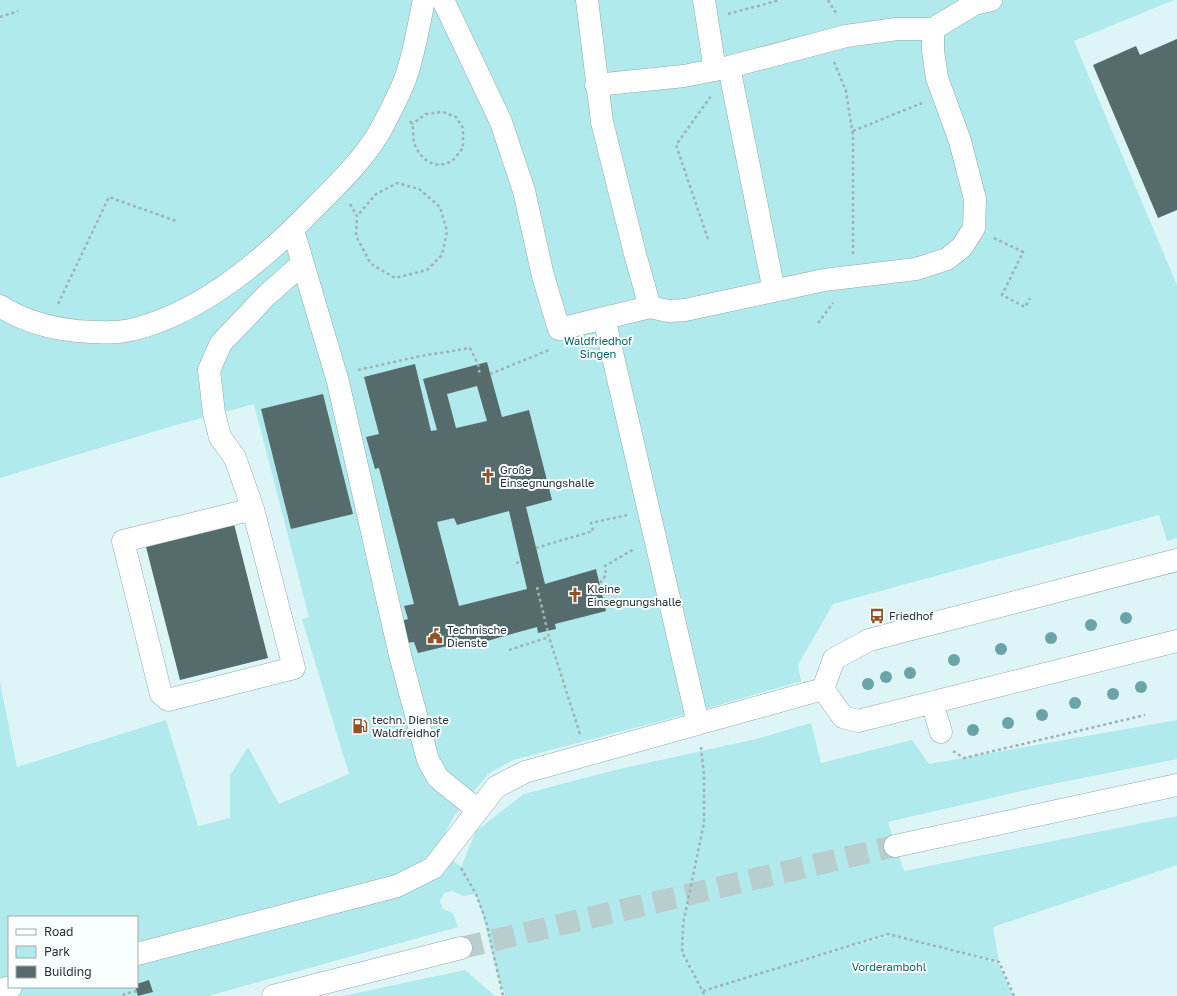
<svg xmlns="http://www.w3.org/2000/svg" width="1177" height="996" font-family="'Golos Text',sans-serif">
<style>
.green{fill:#b0eaed;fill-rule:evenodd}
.building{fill:#566b6c;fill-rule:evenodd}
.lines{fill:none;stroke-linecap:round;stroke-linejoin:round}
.major-tunnel{stroke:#b8cdce;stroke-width:22;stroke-dasharray:22 11;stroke-linecap:butt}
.minor-casing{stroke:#92a9aa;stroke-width:23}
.major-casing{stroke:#92a9aa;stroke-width:23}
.path{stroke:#9fb2b3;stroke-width:2.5;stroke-dasharray:3 3;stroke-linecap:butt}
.minor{stroke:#fff;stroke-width:22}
.major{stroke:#fff;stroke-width:22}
.tree{fill:#6aa4a7}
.labels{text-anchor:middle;stroke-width:4;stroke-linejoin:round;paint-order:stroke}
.park-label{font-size:11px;fill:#0b6266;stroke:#f9fefe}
.poi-label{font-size:11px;fill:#262f30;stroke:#f9fefe;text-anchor:start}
</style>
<rect width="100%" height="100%" fill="#ddf5f6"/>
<path class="green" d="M0 0H1174L1074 41 1177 285V538L1167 541 1159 515 833 604 798 665 801 681 695 712 513 760 488 774 454 816 437 850 404 873 137 948V917H9V982L0 985V682L17 767 166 720 198 826 230 818V776L248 747 279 804 349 774 302 619 309 617 254 404 176 425 0 478Z
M1177 720V759L1043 786 888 822 904 871 1177 816V865L993 927 999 962 947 950 998 963 1013 996H505C492 963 488 927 476 894L464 896 452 891 444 893 440 901 443 909 453 913 458 927 208 996H140L153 992 137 984V954L397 886 444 853 461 867 476 831 524 794 615 770 756 739 811 723 821 763 912 740 929 764ZM889 935 888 936 775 969 888 935Z
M465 970 495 996H343Z
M11 987H135L138 996H0Z"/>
<path class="building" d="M1177 39V210L1158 218 1093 65 1136 46 1140 55Z
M487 362 502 417 529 410 552 500 526 507 545 584 596 569 606 611 555 624 556 629 538 633 537 627 462 648 460 643 418 653 414 642 406 643 401 621 408 619 404 606 414 604 379 468 375 469 366 437 379 434 364 377 415 364 431 431 437 430 423 379ZM477 386 487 421 456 428 447 394ZM509 511 527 589 459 606 437 522 454 518 457 525Z
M323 394 353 514 291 529 261 409Z
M233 520 268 658 180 680 145 543Z
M149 980 153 992 138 996 135 987H137V984Z"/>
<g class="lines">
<path class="major-tunnel" d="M461 948 895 846"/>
<g class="minor-casing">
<path id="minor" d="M443 0 501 122 524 191 543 276 559 329 650 307 668 311 685 310 824 280 916 269 947 259 962 247 974 228 975 199 960 141 937 78 933 51V29L974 4 991 0
M587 0 602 122 635 254 650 307
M704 0 715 70
M729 67 774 291
M596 85 684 76 729 67 846 36 897 29H933
M293 230 338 382 400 655 428 760 438 778 478 810
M0 306C23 321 49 328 77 331 95 332 113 334 131 330 200 314 266 258 315 207 337 185 364 159 380 131 388 116 397 99 404 82 414 57 418 27 424 0
M604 318 698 723
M253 509 123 541 161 694 168 700 294 668 253 509 235 458 220 437 214 413 209 370 221 343 267 295 303 263
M823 689 834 659 869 640 1177 560
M823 689 843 717 858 721 1177 641
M932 703 941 732
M137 954 397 886 433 868 496 787 525 772 823 689
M0 990 11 987"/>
</g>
<g class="major-casing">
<path id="major" d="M895 846 1177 785
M273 996 461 948"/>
</g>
<path class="path" d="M828 0 837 15
M728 14 780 0
M0 17 18 11
M834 62 846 91 853 136V254
M410 121C415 127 412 135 414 142 419 158 433 170 450 162 455 160 459 152 463 148V128L456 117 443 112 426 114 412 124
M853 131 922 103
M350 204 357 216 356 236 371 264 395 278 427 270 442 255 447 231 440 207 419 189 397 183 376 194 357 216
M994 238 1023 252 1002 295 1025 307 1030 298
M708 239 676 145 711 96
M58 304 109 197 176 221
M818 323 833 303
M358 370 421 356 470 348 478 364 480 376
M490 374 549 350
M536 548 593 531 591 523 627 515
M516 563 521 562
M600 583 606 575 605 566 634 549
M537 587 549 637 580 734
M509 650 549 637
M701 747 704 775V823L683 924 682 952 705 996
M953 751 964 758 1145 715
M461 868 476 894 486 921 503 996
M703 991 888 934 999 962 1014 996
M124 996V994L137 991"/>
<use href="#minor" class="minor"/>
<use href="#major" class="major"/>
</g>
<g class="tree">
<circle cx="1126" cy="618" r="6"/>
<circle cx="1091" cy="625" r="6"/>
<circle cx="1051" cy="638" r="6"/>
<circle cx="1001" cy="649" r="6"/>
<circle cx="954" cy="660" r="6"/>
<circle cx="910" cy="673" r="6"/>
<circle cx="886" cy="677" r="6"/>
<circle cx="868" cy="684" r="6"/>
<circle cx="1141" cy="687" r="6"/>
<circle cx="1113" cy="694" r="6"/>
<circle cx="1075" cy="703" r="6"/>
<circle cx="1042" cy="715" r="6"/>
<circle cx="1008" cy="723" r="6"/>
<circle cx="973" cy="730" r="6"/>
</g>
<defs>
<g id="church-bare" transform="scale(1.2)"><path d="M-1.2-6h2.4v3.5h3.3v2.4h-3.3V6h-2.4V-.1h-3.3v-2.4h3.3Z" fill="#955024" stroke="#f9fefe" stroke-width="2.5" paint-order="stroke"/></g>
<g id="bus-bare" transform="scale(1.2)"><path d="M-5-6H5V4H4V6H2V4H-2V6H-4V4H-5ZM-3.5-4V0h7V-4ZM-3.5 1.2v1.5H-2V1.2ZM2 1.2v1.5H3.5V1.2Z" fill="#955024" stroke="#f9fefe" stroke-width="2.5" paint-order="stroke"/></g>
<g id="civic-bare" transform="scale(1.2)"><path d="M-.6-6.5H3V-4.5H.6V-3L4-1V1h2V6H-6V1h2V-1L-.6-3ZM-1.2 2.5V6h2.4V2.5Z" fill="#955024" stroke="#f9fefe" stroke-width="2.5" paint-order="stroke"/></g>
<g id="fuel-bare" transform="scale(1.2)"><path d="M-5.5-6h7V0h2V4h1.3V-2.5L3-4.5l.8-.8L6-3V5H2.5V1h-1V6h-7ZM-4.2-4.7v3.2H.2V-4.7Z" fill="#955024" stroke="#f9fefe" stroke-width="2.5" paint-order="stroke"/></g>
</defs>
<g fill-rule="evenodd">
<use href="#church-bare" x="488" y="476"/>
<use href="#church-bare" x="575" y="595"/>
<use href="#bus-bare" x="877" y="616"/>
<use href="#civic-bare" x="435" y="636"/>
<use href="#fuel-bare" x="360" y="726"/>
</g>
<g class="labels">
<g class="park-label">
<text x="598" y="345">Waldfriedhof<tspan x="598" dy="13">Singen</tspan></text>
<text x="889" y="971">Vorderambohl</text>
</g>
<g class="poi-label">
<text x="500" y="474">Große<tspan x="500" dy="13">Einsegnungshalle</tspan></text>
<text x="587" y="593">Kleine<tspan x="587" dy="13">Einsegnungshalle</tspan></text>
<text x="889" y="620">Friedhof</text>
<text x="447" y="634">Technische<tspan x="447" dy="13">Dienste</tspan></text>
<text x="372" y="724">techn. Dienste<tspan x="372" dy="13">Waldfreidhof</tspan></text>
</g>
</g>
<rect x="8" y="916" width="130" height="72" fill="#f9fefe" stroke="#a5abac"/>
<rect x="16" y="929" width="20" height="6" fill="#ffffff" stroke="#a5abac"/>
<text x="44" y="936" font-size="12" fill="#262f30">Road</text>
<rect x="16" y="946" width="20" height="12" fill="#b0eaed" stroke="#a5abac"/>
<text x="44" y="956" font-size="12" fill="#262f30">Park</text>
<rect x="16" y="966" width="20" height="12" fill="#566b6c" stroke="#a5abac"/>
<text x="44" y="976" font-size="12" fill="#262f30">Building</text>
</svg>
